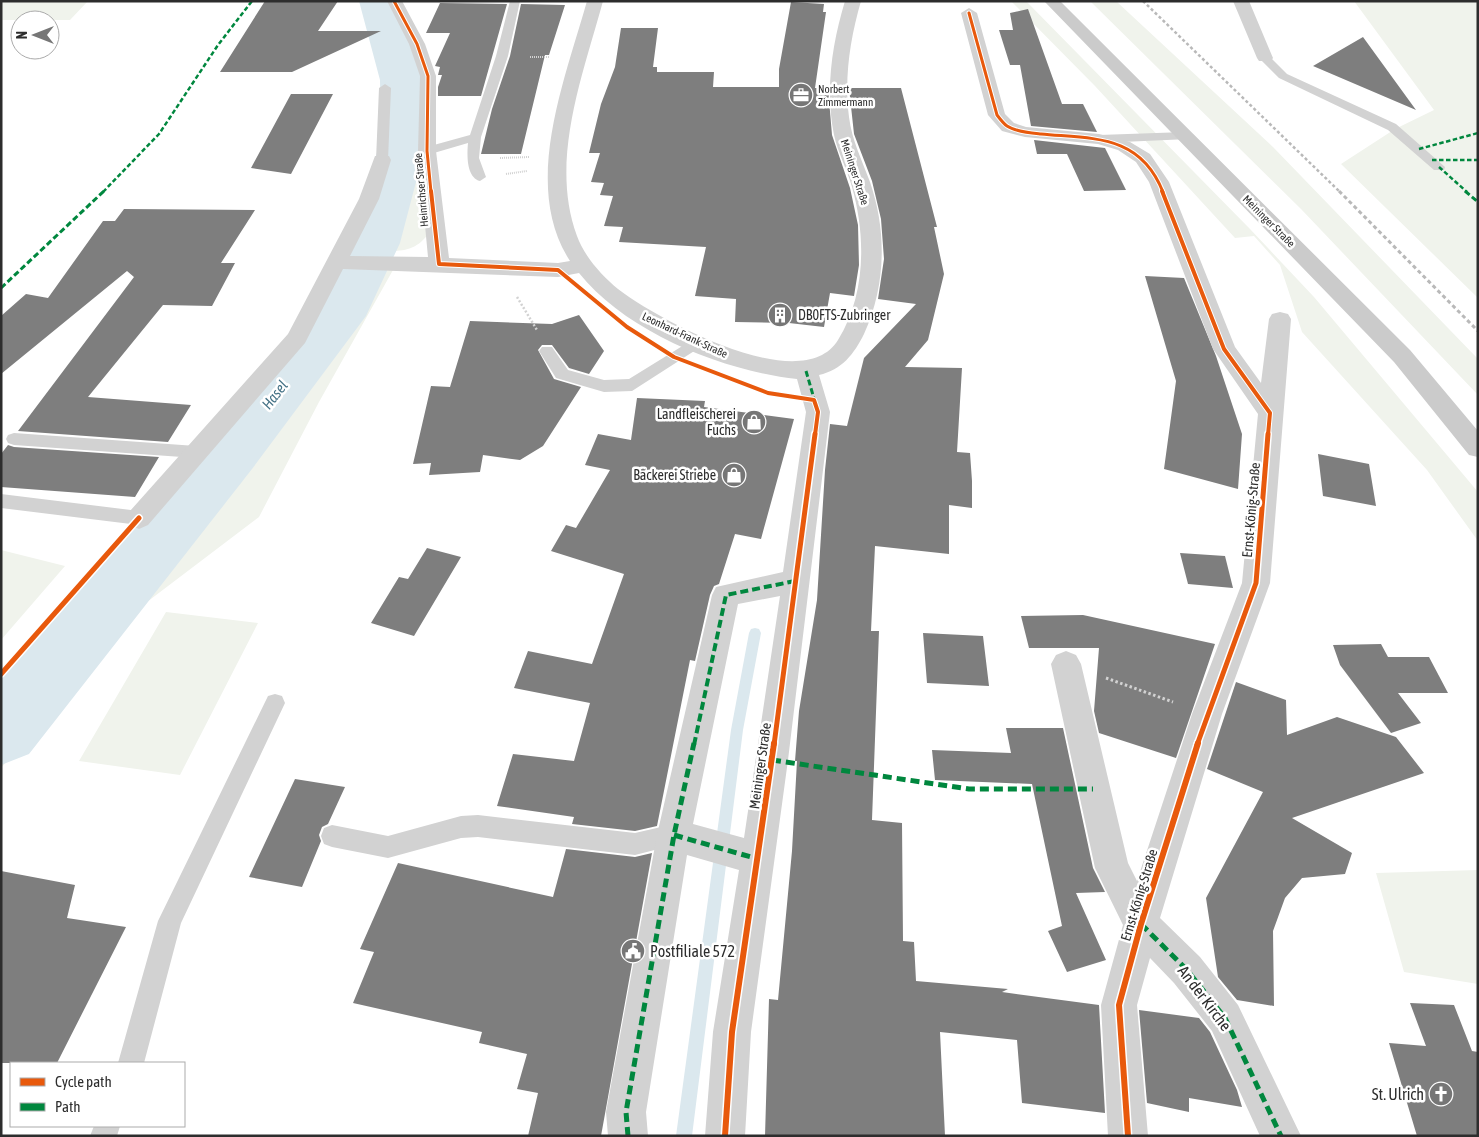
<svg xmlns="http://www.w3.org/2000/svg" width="1479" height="1137" font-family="'Asap Condensed',sans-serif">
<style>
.green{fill:#f0f3ec}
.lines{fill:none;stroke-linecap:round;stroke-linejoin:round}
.stream{fill:#dbe8ee;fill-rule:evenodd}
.river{fill:#dbe8ee;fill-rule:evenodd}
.building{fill:#7e7e7e}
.path-far2{stroke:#d2d2d2;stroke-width:2;stroke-dasharray:1 1;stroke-linecap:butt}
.path-far1{stroke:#d2d2d2;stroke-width:2.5;stroke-dasharray:2 2;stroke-linecap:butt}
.path{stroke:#d2d2d2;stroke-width:3;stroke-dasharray:2.5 2.5;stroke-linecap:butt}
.lane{fill:#d2d2d2;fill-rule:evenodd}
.street{fill:#d2d2d2;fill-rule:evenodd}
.secondary{fill:#cbcbcb;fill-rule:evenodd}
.rail-far1{stroke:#b9b9b9;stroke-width:2.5;stroke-dasharray:3 2.5;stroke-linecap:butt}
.rail{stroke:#b9b9b9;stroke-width:3;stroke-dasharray:4 3;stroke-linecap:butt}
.quiet-far3{stroke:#00873e;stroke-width:2.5;stroke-dasharray:4.5 2.5;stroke-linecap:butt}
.quiet-far2{stroke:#00873e;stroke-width:3;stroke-dasharray:6 3;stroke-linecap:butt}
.quiet-far1{stroke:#00873e;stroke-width:4;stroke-dasharray:8 4;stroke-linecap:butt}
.quiet{stroke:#00873e;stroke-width:5;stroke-dasharray:9 5;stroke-linecap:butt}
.cycleway-far3-casing{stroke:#fff;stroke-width:5}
.cycleway-far2-casing{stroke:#fff;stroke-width:6}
.cycleway-far1-casing{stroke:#fff;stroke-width:8}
.cycleway-casing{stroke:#fff;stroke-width:9}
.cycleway-far3{stroke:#e8590c;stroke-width:3}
.cycleway-far2{stroke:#e8590c;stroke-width:4}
.cycleway-far1{stroke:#e8590c;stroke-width:5}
.cycleway{stroke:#e8590c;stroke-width:6}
.labels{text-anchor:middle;stroke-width:5;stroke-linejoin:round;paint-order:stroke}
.far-poi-label{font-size:11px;fill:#2d2d2d;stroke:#fff;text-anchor:start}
.far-street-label{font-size:11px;fill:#2d2d2d;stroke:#fff}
.poi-label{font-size:14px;fill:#2d2d2d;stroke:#fff;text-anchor:end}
.street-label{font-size:14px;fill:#2d2d2d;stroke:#fff}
.water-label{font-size:15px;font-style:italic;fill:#457286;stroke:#fff}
.near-poi-label{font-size:16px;fill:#2d2d2d;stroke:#fff;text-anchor:start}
.near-street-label{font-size:16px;fill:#2d2d2d;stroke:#fff}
</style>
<rect width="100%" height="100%" fill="#fff"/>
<path class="green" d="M1 1H88L70 20H1Z
M1011 1H1026L1250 229 1314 297 1478 492V541L1427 470 1302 332 1280 265 1254 236 1235 238 1095 86Z
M1090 1H1116L1273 147 1478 359V395L1301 209Z
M1354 1H1478V298L1341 164 1395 129 1434 110Z
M423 145 429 233C419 247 408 251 391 251L411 196Z
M393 270 319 402 259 517 143 605 1 768V693L212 455 275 375 289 371 348 272Z
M1 550 65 566 1 640Z
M166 612 258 623 180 775 79 761Z
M1478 870V984L1404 972 1376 873Z"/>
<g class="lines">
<path class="stream" d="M755 628 759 629 761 633 743 730 692 1136H676L731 730 749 633 751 629Z"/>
<path class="river" d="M359 1H397L424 80 427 140 400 243 366 316 252 469 29 754 1 765V670L208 435 315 307 348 243 381 140 380 80Z"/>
</g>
<path class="building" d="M265 1H338L318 31H381L292 72H220Z
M791 2 824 4 823 12H826L815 88H828L832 135 850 188 858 225 859 265 854 296 830 293 824 327 789 323 735 322 736 299 695 296 706 247 619 242 623 227 604 226 613 196 600 195 604 183 591 182 600 153H589L601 104 615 67 621 28H658L653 67H657V72H714L713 87H779V69Z
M440 3 507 4 481 96H438V87L442 75H438L440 67 435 66 450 33H426Z
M521 4 565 5 549 55H545L521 154H481L492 109 510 56Z
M1028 9 1062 104H1083L1097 132 1031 126 1020 65H1010L999 30H1013L1010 13Z
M1363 37 1416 110 1313 66Z
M849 88H901L937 227H934L944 274 928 340 905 367 962 368 957 452 970 453 972 481V508L949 505V554L875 546 871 631H879L872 820 902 823 903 941 914 942 916 981 1008 989 1002 992 1099 1005 1105 1113 1022 1103 1017 1040 940 1032 945 1136H765L769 999 778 1000 792 851 797 761H795L799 711 817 600 825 470 830 424 847 426 864 358 916 304 878 299 884 259 881 219 872 181 854 134Z
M291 94H333L291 174 251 168Z
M1034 140 1105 148 1126 190 1084 191 1067 154H1037Z
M124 209 255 210 221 263H235L212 306 163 305 88 397 191 405 168 442 18 431 134 277 127 271 1 374V316L26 294 48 298 103 221H115Z
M1145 276 1184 278 1216 356 1242 434 1238 489 1164 469 1176 381Z
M579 315 604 351 589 374 569 368 552 345H542L538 350 554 379 581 387 543 446 520 460 483 455 480 472 429 475 431 463 413 464 431 386 450 387 470 321 552 324Z
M637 398 705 401 704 407 794 419 761 539 735 534 719 584 714 586 710 595 695 661 690 660 657 826 635 831 572 824 574 817 497 806 513 754 574 761 590 703 514 688 528 651 592 664 624 574 551 551 566 525 576 528 610 470 585 465 598 434 631 440Z
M8 445 14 447 159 457 135 497 1 487V454Z
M1318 454 1369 464 1376 506 1323 496Z
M427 548 461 557 414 636 371 623 399 577 408 579Z
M1180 553 1225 556 1233 588 1188 584Z
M1083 615 1215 644 1176 758 1099 733 1094 711 1099 648H1029L1021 616Z
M923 633 983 636 989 686 927 683Z
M1381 644 1388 657H1429L1448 693H1398L1421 723 1391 733 1340 665 1333 645Z
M1236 682 1286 700 1287 735 1337 717 1396 737 1424 773 1292 818 1352 853 1345 874 1302 878 1285 898 1273 931 1274 1006 1237 1000 1218 977 1206 898 1263 792 1207 769Z
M1006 728H1063L1093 868 1105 892 1076 893 1106 960 1067 972 1048 931 1062 926 1032 784 935 780 932 750 1011 753Z
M295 779 345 787 328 824 322 827 319 835 321 841 302 887 249 877Z
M566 849 635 857 652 853 601 1136H528L538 1093 517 1089 527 1054 479 1043 482 1032 353 1003 374 952 360 949 398 863 553 897Z
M1 871 75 885 67 918 126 927 57 1063H1Z
M1410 1003 1454 1005 1472 1051 1478 1052V1136H1417L1389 1043 1426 1046Z
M1139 1010 1199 1018 1210 1032 1237 1090 1242 1107 1189 1098V1112L1147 1103Z"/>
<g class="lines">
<path class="path-far2" d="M530 57H549
M500 158 529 157
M506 174 527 171"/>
<path class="path-far1" d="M517 297 537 330"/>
<path class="path" d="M1106 678 1173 702"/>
<path class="lane" d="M510 1H520L508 56 481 137 479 158 486 177 480 181C466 177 467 154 468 143L427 155 421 151 423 148 470 135 496 56Z
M1265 55 1269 56 1287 74 1396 124 1445 167 1444 170H1434L1388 130 1279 78 1259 58Z
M385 84 391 88 388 160 382 164 376 160 379 88Z
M1185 132 1191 136 1189 139 1099 143 1093 139 1099 135Z
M697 337 702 338 705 342 702 346 632 391 604 392 556 378 539 351 542 347H552L568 370 604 380 629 379Z
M14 433 196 446 202 447 205 452 202 457 196 458 14 445 8 443 6 439 8 435Z
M1 494 139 511 145 513 148 518 145 523 139 525 1 508Z
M275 694 282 696 285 703 181 923 144 1063H118L158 921 268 696Z
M478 815 635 833 674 824 682 827 685 835 682 843 635 855 478 837 461 838 388 858 332 847 324 844 321 836 324 828 332 825 388 836 461 816Z
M94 1126H120L117 1136H90Z"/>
<path class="street" d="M387 1H402L425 44 436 76V151L449 258 558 263 570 261C521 186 565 80 587 1H603C583 75 549 161 577 236 584 256 602 276 618 289 657 319 802 399 838 340 866 295 866 236 852 187 847 169 838 153 834 135 825 90 832 44 845 1H861C850 39 844 78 849 117 852 141 862 160 870 182 887 231 886 286 864 334 854 354 842 370 819 375L830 412 788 760 751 1032 745 1136H705L713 1032 739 870 687 855 646 1112 648 1136H608L606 1112 657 835 712 595 716 587 783 572 806 412 797 379C723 371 626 332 579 273L558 277 343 269 305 343 148 525 139 529 130 525 126 518 130 511 288 334 359 199 375 156H389L391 160 379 199 350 256 428 257 418 151 420 76 409 44ZM780 596 744 838 693 824 738 604Z
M1233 1H1249L1273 58 1271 61H1259L1257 58Z
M969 8 977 13 1005 114 1014 123 1026 127 1099 134 1130 142 1150 154 1169 182 1235 347 1261 383 1269 319 1272 314 1280 312 1288 314 1291 319 1270 583 1222 714 1160 918 1200 957 1238 1005 1301 1136H1260L1212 1031 1174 983 1150 958 1137 1005 1148 1136H1108L1101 1005 1123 925 1095 868 1051 664 1056 655 1066 651 1076 655 1081 664 1128 863 1137 881 1192 714 1242 583 1258 414 1213 349 1149 182 1136 162 1118 150 1098 144 1025 137 1002 131 988 115 961 13Z"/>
<path class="secondary" d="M1044 1H1060L1410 350 1478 431V457L1469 455 1394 362Z"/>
<path class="rail-far1" d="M1143 1 1340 192"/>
<path class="rail" d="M1339 191 1478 331"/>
<path class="quiet-far3" d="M1419 149 1478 133
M1432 160H1478
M1439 167 1467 192
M103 192 159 134 218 45 252 1"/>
<path class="quiet-far2" d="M1465 191 1478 202
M1 288 104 191
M806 371 815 402"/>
<path class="quiet-far1" d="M694 745 726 595 795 581"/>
<path class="quiet" d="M772 760 969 789H1093
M674 835 758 859
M1141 924 1187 970 1225 1018 1281 1136
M628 1136 626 1112 674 835 694 743"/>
<g class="cycleway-far3-casing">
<path id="cycleway-far3" d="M394 1 417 44 428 76 427 151 431 192
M969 13 997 115C1000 119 1004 124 1007 126 1016 132 1031 133 1041 134 1094 139 1140 134 1163 192"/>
</g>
<g class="cycleway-far2-casing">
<path id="cycleway-far2" d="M431 191 439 264 558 270 627 327 674 357 768 393 814 400 818 412 815 435
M1162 191 1224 349 1270 413 1268 435"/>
</g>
<g class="cycleway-far1-casing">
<path id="cycleway-far1" d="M1 674 139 518
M774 745 815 434
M1197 745 1256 583 1268 434"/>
</g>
<g class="cycleway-casing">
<path id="cycleway" d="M725 1136 732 1032 774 743
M1128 1136 1119 1005 1141 924 1198 743"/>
</g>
<use href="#cycleway-far3" class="cycleway-far3"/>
<use href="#cycleway-far2" class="cycleway-far2"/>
<use href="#cycleway-far1" class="cycleway-far1"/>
<use href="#cycleway" class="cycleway"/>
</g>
<defs>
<g id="office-disc" transform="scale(1.25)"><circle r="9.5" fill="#767676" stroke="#fff"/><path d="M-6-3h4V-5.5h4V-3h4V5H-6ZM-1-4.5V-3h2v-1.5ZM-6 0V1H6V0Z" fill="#fff"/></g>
<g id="building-disc" transform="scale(1.25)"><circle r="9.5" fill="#767676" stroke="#fff"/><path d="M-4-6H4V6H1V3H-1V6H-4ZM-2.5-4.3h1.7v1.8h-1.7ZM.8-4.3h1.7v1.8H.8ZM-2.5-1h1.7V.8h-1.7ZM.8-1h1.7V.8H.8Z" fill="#fff"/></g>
<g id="shop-disc" transform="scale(1.25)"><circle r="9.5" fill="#767676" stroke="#fff"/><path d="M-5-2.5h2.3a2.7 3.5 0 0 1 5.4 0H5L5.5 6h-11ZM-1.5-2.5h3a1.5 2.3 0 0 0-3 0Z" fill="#fff"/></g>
<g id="civic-disc" transform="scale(1.25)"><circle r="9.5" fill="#767676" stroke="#fff"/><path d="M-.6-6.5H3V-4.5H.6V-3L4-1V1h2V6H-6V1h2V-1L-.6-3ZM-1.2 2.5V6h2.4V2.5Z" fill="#fff"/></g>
<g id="church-disc" transform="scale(1.25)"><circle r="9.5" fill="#767676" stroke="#fff"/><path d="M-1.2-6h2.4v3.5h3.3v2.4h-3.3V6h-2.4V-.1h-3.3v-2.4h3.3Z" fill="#fff"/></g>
</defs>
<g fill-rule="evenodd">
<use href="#office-disc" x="801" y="95"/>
<use href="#building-disc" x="780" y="315"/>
<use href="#shop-disc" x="754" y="422"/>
<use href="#shop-disc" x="734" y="475"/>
<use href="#civic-disc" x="633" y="951"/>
<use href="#church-disc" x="1441" y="1094"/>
</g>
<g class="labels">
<g class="far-poi-label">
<text x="818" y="93">Norbert<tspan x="818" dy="13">Zimmermann</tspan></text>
</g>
<g class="far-street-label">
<text transform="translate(855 172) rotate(72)" y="4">Meininger Straße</text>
<text transform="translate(421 190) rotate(-95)" y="4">Heinrichser Straße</text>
<text transform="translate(1269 221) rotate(45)" y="4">Meininger Straße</text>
<text transform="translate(685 335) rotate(25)" y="4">Leonhard-Frank-Straße</text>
</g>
<g class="poi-label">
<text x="798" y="320" text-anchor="start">DB0FTS-Zubringer</text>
<text x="736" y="419">Landfleischerei<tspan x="736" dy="16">Fuchs</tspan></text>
<text x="716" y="480">Bäckerei Striebe</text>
</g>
<g class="street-label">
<text transform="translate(1251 510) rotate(-85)" y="5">Ernst-König-Straße</text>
<text transform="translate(760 766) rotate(-82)" y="5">Meininger Straße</text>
<text transform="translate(1139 895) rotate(-73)" y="5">Ernst-König-Straße</text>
</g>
<g class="water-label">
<text transform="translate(275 395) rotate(-52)" y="5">Hasel</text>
</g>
<g class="near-poi-label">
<text x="650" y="957">Postfiliale 572</text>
<text x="1424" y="1100" text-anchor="end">St. Ulrich</text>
</g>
<g class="near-street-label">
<text transform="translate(1205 998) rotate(53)" y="6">An der Kirche</text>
</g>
</g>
<rect width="1479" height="1137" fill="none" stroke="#2d2d2d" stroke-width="5"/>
<rect x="10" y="1062" width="175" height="65" fill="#ffffff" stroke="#ababab"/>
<rect x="20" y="1078" width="25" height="8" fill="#e8590c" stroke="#ababab"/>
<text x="55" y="1087" font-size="15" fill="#2d2d2d">Cycle path</text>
<rect x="20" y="1103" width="25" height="8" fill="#00873e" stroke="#ababab"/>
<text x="55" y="1112" font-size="15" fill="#2d2d2d">Path</text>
<g transform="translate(35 35) rotate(270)"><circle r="24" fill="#ffffff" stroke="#ababab"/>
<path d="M0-4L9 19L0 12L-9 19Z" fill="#767676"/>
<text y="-8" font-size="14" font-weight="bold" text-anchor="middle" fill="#2d2d2d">N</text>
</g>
</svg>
